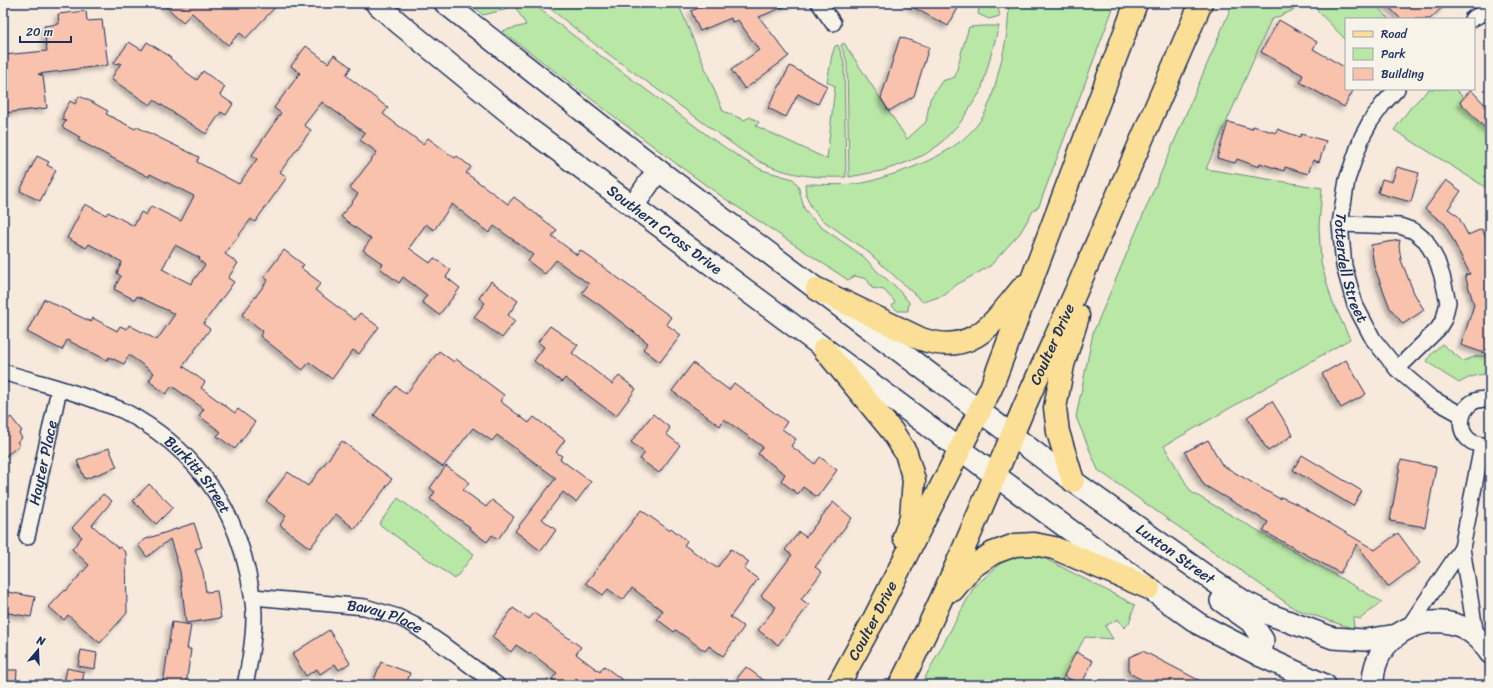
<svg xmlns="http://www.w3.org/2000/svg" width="1493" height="688" font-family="Sriracha,sans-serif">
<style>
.green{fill:#b9e7a5;stroke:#6a8b82}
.building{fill:#f9c2ad;stroke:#1b2f5e;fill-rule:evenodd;filter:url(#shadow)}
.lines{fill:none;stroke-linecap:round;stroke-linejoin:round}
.street-casing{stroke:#1b2f5e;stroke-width:18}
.secondary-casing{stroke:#1b2f5e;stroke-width:24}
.primary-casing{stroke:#1b2f5e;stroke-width:25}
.street{stroke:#f7f3e8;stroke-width:15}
.secondary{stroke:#f7f3e8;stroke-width:21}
.primary{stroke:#fbdf96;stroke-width:22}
.labels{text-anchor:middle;stroke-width:3;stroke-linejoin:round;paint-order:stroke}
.street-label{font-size:15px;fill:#1b2f5e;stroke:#f7f3e8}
</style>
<defs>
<filter id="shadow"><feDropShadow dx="-3.5" dy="3.5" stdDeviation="2" flood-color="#0004"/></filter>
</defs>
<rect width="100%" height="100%" fill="#f7e9dc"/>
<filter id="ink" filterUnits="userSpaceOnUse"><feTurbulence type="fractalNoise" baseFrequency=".025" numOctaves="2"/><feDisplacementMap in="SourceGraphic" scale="8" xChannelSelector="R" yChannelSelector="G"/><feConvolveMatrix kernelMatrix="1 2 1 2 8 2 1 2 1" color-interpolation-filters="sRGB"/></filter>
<g filter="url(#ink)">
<path class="green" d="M470 3H532L574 36 711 138 744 160 762 170 793 179 798 185 804 208 809 215 821 227 863 256 879 273 895 286 909 302 908 311H898L892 306 895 302 884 290 872 288 867 279 855 276 848 280 724 198 678 165 502 31 526 25 513 3 504 10 483 15Z
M543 3H678L723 111 744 120 750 117 759 122 756 126 827 159 835 86 827 82 832 55 835 46 838 45 844 62 846 177C818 178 791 176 765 164 757 161 749 155 741 150L596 45Z
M980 3H997L1000 16 989 19 978 14Z
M1008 3H1115L1039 206 1033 211 1020 233 990 266 956 285 945 295 923 302 868 252 821 219 811 207 806 195 805 184C824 184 844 186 863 183 874 181 886 176 897 173 931 161 965 146 984 115 992 100 996 82 1000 66 1005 46 1010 24 1008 3Z
M1233 3H1309L1271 20 1206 169 1322 188 1319 226 1321 263 1332 301 1350 339 1164 446 1191 492 1382 602 1360 619 1353 617 1354 629 1295 609 1098 470 1076 417 1093 333Z
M1310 3H1374L1389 19H1346V40Z
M983 26H999L981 91 960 123 939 145 924 155 900 165 881 171 849 177 847 62 841 45 844 43 907 139 926 122 930 99 942 81 955 77 962 50 969 27Z
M1429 89H1455L1490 125V190L1394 130 1411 107Z
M1442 344 1463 361 1477 356H1490V374C1478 374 1469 377 1459 383L1443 373 1427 361 1432 353Z
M398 498 474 554 455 579 379 524Z
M1017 555 1040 556 1135 605 1129 623 1124 628 1118 619 1105 626 1113 639 1085 637 1059 685H921L974 587 1001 563Z"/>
<path class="building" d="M162 3H279L246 38 240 33 228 45 192 13 183 22Z
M709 3H793L759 17 789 56 745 89 731 70 759 50 738 20 732 22 731 18 700 31 691 11Z
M905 3H948L958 8 948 26Z
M1385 3H1447L1430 19H1401Z
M86 11 87 21 102 20 108 65 38 74 43 76 47 108 3 113V55L47 51 44 26 59 24 58 14Z
M1279 20 1317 42 1313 49 1346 68V89H1354L1344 107 1300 82 1303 75 1261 52Z
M900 37 929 47 914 96 889 111 881 98Z
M129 42 142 50 147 42 171 57 170 58 186 72 197 80 203 71 225 87 220 95 233 104 226 115 221 112 206 134 154 100 150 105 111 79 121 63 113 64Z
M306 46 328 63 334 55 351 67 346 75 388 108 383 114 423 144 428 138 455 158 457 156 471 167 466 173 508 204 514 197 557 230 552 236 577 255 580 250 671 317 666 324 681 335 660 362 643 349 648 343 601 306 582 293 589 284 556 260 545 274 528 261 533 255 519 244 494 226 489 233 452 204 434 230 426 224 409 248 430 263 434 258 451 270 446 277 460 288 439 315 422 302 427 295 403 277 399 283 380 268 383 264 363 250 371 239 341 217 358 194 350 188 377 152 360 140 365 133 322 102 304 125 311 130 280 172 287 177 255 222 251 219 225 254 238 263 228 278 234 282 203 324 210 329 183 366 205 382 201 388 235 413 238 409 255 422 235 449 217 436 221 432 199 416 204 409 172 386 166 394 149 381 154 373 129 355 124 364 109 357 107 360 67 340 62 350 27 332 44 299 91 322 93 318 117 331 120 326 127 329 129 325 157 340 175 314 137 296 135 300 114 289 121 276 117 273 122 262 89 244 86 248 67 238 85 204 106 215 108 212 134 226 141 212 146 215 151 206 181 221 194 196 150 174 149 177 78 140 80 137 62 127 66 121 63 120V114L70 101 75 104 79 96 88 100 108 111 106 114 135 129 137 127 199 157 197 162 239 184 257 159 252 155 281 113 274 108 300 73 291 66ZM175 245 200 258 199 260 205 265 191 284 162 269Z
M790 66 827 86 818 104 798 94 786 117 768 108Z
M1471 90 1490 110V133L1460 102Z
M1228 122 1252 129 1253 126 1276 133 1277 129 1300 137 1301 134 1326 141 1319 162 1313 160 1308 174 1285 167 1284 171 1260 163 1259 167 1237 159 1235 163 1217 158Z
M37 156 49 162 47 165 56 170 40 201 20 191Z
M1397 167 1419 173 1411 202 1378 193 1382 179 1392 182Z
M1446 180 1461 191 1448 209 1458 216 1468 235 1482 229 1490 246V355L1461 345 1474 305 1465 275 1470 274 1445 224 1425 209Z
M1400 240 1399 246 1401 260 1414 293 1424 310 1403 324 1390 308 1374 266 1371 245Z
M284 250 304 265 301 268 321 283 315 290 355 320 360 313 379 327 359 354 353 350 332 379 309 362 303 370 260 336 263 331 242 315 268 280 264 277Z
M491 281 518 301 508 315 515 321 502 338 474 317 485 303 479 298Z
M550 326 578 345 572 353 612 384 619 376 636 389 616 416 565 378 562 382 534 361 544 347 538 342Z
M439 351 454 362 456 359 504 395 500 401 529 423 534 417 565 440 556 452 562 456 560 459 591 482 576 502 563 492 542 519 556 530 541 551 515 531 556 478 497 435 492 441 473 428 443 467 374 415 396 386 406 394Z
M1346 360 1366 394 1341 408 1322 374Z
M693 363 729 390 734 383 787 422 782 429 796 439 791 446 815 464 820 457 837 470 817 497 803 487 798 494 781 481 785 474 758 454 763 447 724 419 720 426 672 391Z
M1272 401 1293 435 1268 451 1247 417Z
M653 414 670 428 666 434 680 445 659 473 640 459 645 453 631 442Z
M11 417 22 431 19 433 22 438 17 442 20 445 3 458V423Z
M1208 440 1222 465 1280 499 1281 497 1299 505 1375 550 1398 533 1420 563 1388 587 1357 544 1340 573 1263 531 1268 522 1204 485 1185 452Z
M342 441 392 479 355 529 336 514 310 548 280 525 286 516 266 501 288 472 308 486Z
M109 448 117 467 85 479 77 461Z
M1302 455 1362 491 1353 506 1293 470Z
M1401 460 1436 467 1425 527 1390 521Z
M446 466 469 482 463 490 486 507 492 500 514 517 498 539 492 535 487 542 469 529 470 527 430 499 435 492 430 488Z
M149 484 173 507 156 524 133 501Z
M103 494 112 501 92 525 118 548 120 547 126 553 127 613 100 643 68 615 64 620 49 607 65 590 66 591 89 565 72 549 82 537 72 528Z
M833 502 852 518 815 567 822 572 801 599 809 605 778 645 758 630 776 607 761 596 792 555 785 550 799 532 806 537Z
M641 510 669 530 671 528 687 541 684 545 717 568 731 549 749 562 744 569 758 579 730 617 744 627 723 656 709 646 705 651 676 630 674 632 657 619 663 611 632 588 623 600 608 589 603 595 586 583Z
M194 523 202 547 195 549 203 572 206 592 217 591 221 618 186 623 180 571 170 539 147 557 138 545 146 539Z
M3 591 35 597 31 617 3 612Z
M513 608 529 619 534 613 581 647 576 654 600 672 604 666 629 685H560L552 679 557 673 531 653 530 654 516 645 511 652 492 637Z
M172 622 191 625 187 649H191L186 685H163Z
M329 630 350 663 339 670 335 664 320 674 317 669 306 676 292 654Z
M81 650 97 653 95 669 78 666Z
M1143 651 1208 685H1152L1129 673V657Z
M1076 652 1093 661 1081 685 1064 676Z
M381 662 410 673 406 685H372Z
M746 667 770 685H732Z
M67 668 84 672 82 685H64Z
M3 670H17L16 685H3Z"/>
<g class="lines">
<g class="street-casing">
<g id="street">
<path d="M819 3 833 23"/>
<path d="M1472 19 1481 14 1490 12"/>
<path id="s1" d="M1397 89 1383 104 1370 122 1362 137 1347 180 1340 224 1344 266 1355 305 1373 339 1397 369 1431 398 1462 415"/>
<path d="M1340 224 1400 226 1414 231 1426 241 1437 261 1442 276 1448 302 1444 319 1438 329 1397 369"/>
<path id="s2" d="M3 372C36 382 70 390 102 403 109 405 117 408 124 411 190 446 233 501 248 574 251 588 254 602 254 616 254 640 250 662 245 685"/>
<path d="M1490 400C1456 392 1448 449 1490 445"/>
<path id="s3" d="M27 537 59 389"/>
<path id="s4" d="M253 597 365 607 398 617 414 625 443 645 497 685"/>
<path d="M1408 628 1462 548"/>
<path d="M1476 636 1462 548 1482 446"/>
</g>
</g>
<g class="secondary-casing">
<g id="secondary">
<path id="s5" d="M376 3 400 24 529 129 996 476 1164 599 1199 624 1261 656 1325 685"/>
<path id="s6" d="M445 3 658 170 1073 481 1219 585 1245 602 1271 615 1333 638 1365 640 1397 635"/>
<path d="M633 206 658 170"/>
<path d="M1221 601 1251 622 1263 640 1261 656"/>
<path d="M1373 685C1373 678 1374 670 1376 664 1388 628 1433 611 1466 629 1476 635 1484 643 1490 653"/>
</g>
</g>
<g class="primary-casing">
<g id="primary">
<path d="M817 289 921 339C974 357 994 321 1024 286"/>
<path d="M824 349 892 431 906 453 914 480 911 517 904 537"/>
<path d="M1073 481 1058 432 1055 408 1063 365 1078 316"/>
<path d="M953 590 972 567 993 553 1015 545 1034 544 1054 548 1149 588"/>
<path id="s7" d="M838 685 873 621 991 388 1136 3"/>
<path id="s8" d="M900 685C945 596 983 504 1022 412 1043 363 1066 316 1086 268 1125 180 1162 91 1201 3"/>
</g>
</g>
<use href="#street" class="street"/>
<use href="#secondary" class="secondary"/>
<use href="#primary" class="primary"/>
</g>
</g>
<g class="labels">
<g class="street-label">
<text dy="5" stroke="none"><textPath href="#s5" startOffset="367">Southern Cross Drive</textPath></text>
<text dy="5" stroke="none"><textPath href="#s1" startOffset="195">Totterdell Street</textPath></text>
<text dy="5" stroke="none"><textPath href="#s8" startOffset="373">Coulter Drive</textPath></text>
<text dy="5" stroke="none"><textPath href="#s3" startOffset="76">Hayter Place</textPath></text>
<text dy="5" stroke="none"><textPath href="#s2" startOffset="226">Burkitt Street</textPath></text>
<text dy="5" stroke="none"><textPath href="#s6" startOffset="915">Luxton Street</textPath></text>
<text dy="5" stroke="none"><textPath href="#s4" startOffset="134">Bavay Place</textPath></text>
<text dy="5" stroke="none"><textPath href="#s7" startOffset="73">Coulter Drive</textPath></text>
</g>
</g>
<rect width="1493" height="688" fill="none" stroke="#f7f3e8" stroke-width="16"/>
<rect x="8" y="8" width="1477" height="672" fill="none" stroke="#1b2f5e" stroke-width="1.5" filter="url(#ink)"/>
<rect x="1345" y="18" width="130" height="72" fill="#f7f3e8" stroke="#9fa5b1"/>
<rect x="1353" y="31" width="20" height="6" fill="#fbdf96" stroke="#9fa5b1"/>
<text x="1381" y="38" font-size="12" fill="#1b2f5e">Road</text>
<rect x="1353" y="48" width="20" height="12" fill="#b9e7a5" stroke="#9fa5b1"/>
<text x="1381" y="58" font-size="12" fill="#1b2f5e">Park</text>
<rect x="1353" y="68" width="20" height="12" fill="#f9c2ad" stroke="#9fa5b1"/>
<text x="1381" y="78" font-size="12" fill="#1b2f5e">Building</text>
<g transform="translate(38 650) rotate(19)" stroke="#f7f3e8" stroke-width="3" paint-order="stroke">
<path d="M0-3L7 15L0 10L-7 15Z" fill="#1b2f5e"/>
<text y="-6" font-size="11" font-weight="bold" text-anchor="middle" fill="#1b2f5e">N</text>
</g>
<path d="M20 36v6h51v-6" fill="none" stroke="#1b2f5e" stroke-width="2"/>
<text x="26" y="36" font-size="12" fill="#1b2f5e" stroke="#f7f3e8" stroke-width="3" paint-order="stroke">20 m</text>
</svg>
